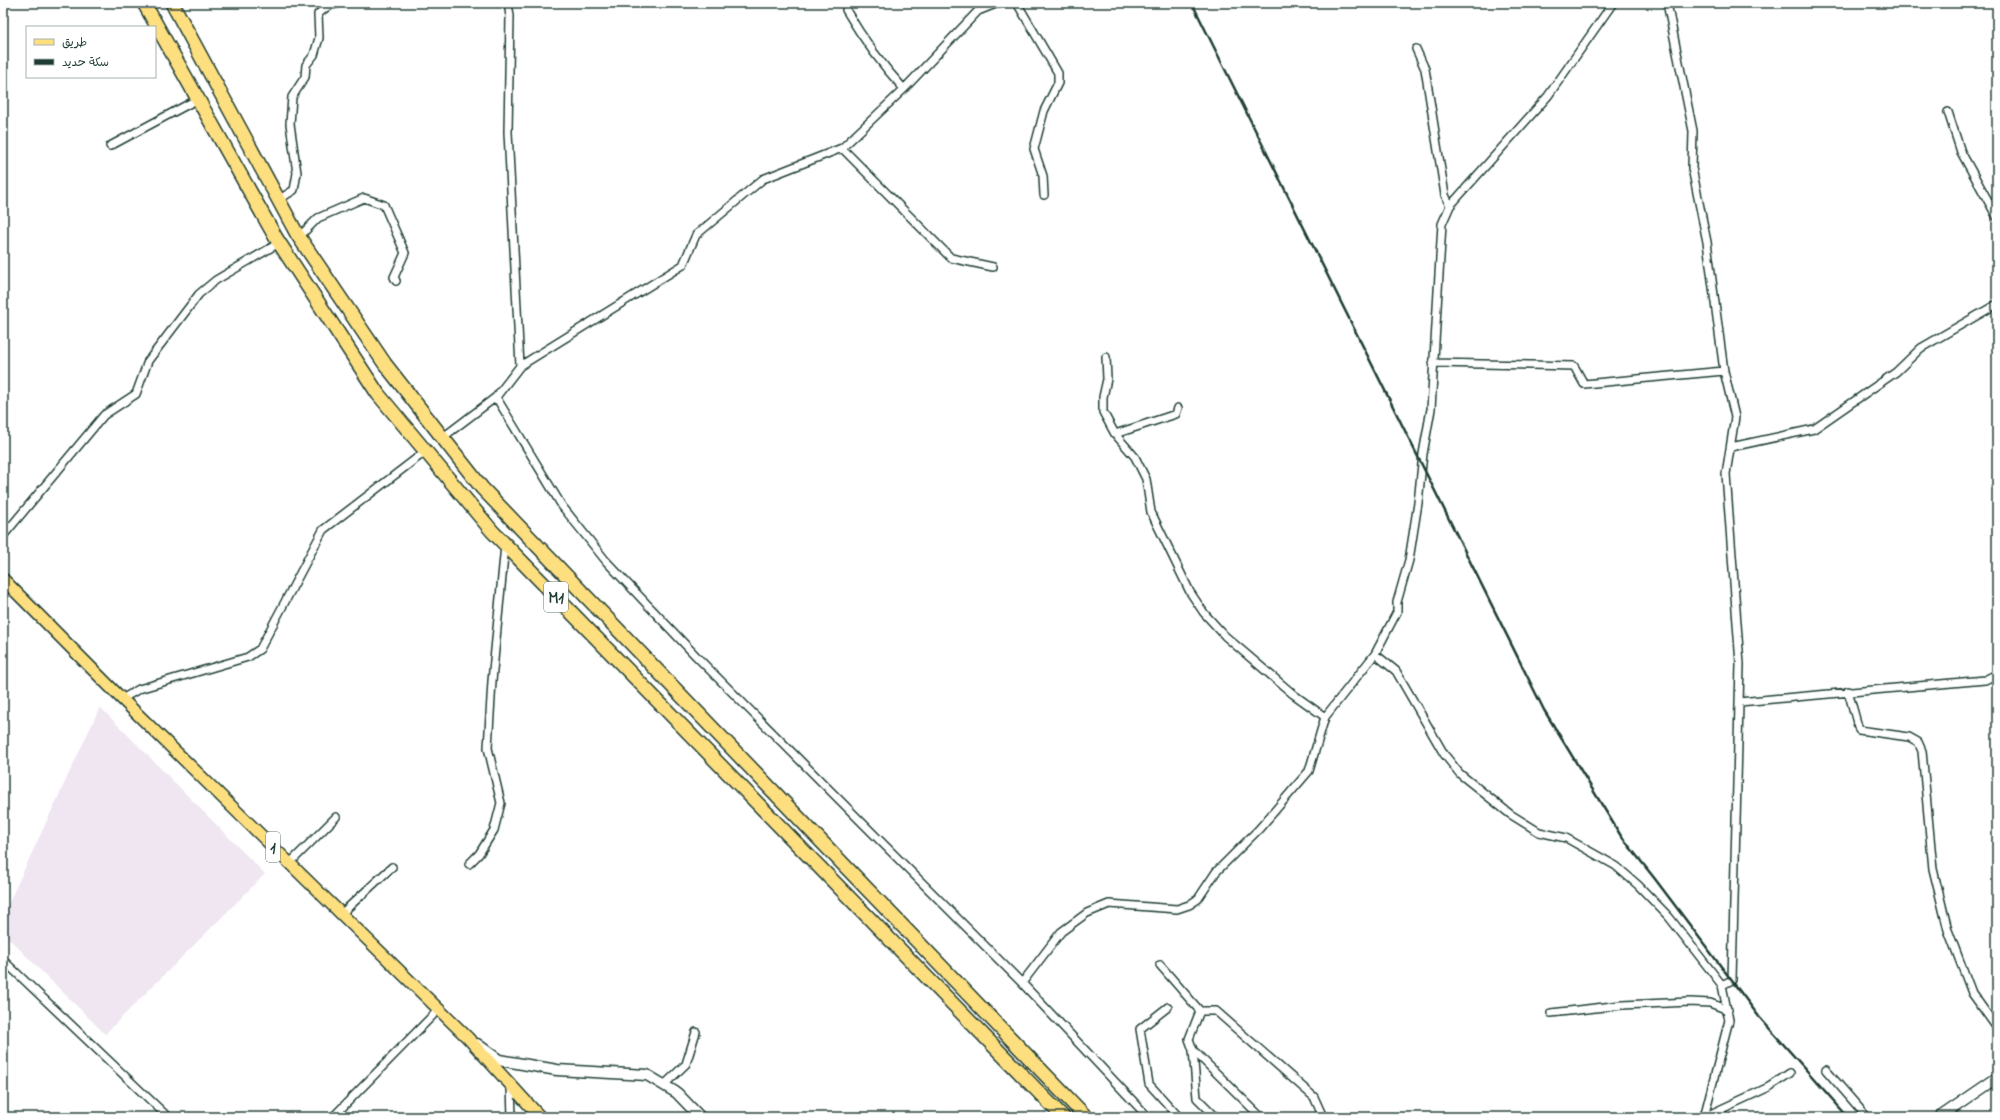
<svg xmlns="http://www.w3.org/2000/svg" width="2000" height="1120" font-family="'Indie Flower','Playpen Sans Arabic',sans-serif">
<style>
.built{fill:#efe6f2}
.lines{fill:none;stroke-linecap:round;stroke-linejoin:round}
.street-casing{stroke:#1f3d34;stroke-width:10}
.secondary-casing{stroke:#1f3d34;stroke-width:13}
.primary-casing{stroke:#1f3d34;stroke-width:14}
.highway-casing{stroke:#1f3d34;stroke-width:16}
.street{stroke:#fff;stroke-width:7}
.secondary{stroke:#fff;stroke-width:10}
.primary{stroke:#fedf80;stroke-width:11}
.highway{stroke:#fedf80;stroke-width:13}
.rail{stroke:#1f3d34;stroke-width:2.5}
.labels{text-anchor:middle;stroke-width:3;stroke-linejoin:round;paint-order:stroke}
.shield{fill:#fff;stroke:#627771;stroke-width:1}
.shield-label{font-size:17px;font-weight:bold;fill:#1f3d34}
</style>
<rect width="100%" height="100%" fill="#fff"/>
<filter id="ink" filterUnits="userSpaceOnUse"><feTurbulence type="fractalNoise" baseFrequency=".025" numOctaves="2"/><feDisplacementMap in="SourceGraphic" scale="8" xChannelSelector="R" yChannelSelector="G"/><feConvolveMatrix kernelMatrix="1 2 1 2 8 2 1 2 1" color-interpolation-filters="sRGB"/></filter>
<g filter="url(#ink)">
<path class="built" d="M100 707 265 874 105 1034 3 933V915Z"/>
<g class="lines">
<g class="street-casing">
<path id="street" d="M508 3 510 16 508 132 520 366
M848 3 846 10C863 39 882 65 904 89
M1017 3 1058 73V83L1044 111 1034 149 1043 176 1044 195
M1667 3 1693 131 1692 168 1707 242 1724 371 1735 417 1726 474 1740 664 1732 980 1722 985 1729 1020 1704 1117
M1416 49 1425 69 1445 195 1450 206
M1948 112 1961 152 1997 217
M110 146 198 99
M842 148 951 258 993 267
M278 200 294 190 297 173 290 124 292 97 305 77 306 65 314 55 319 38 318 14 328 6 340 3
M299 237 318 218 364 198 384 205 405 253 394 277 396 281
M1106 357 1107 379 1103 397V412L1115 434 1135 457 1146 479 1151 512 1190 592 1204 613 1225 636 1293 694 1325 717
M1433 363 1574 366 1584 384 1724 371
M496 397 562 506 606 561 696 656 1022 983 1148 1117
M1115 434 1176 414 1178 408
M442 438 496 397 520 366 683 265 696 235 763 179 842 148 904 89 978 11 998 3
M1731 447 1814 429 1896 372 1921 348 1997 304
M3 536 104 415 136 394 148 361 199 294 216 280 279 243
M1375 654 1396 671 1444 754 1460 774 1510 814 1539 832 1566 838 1616 866 1638 885 1669 917 1722 985
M1848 691 1859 730 1909 737 1918 742 1922 751 1933 869 1948 930 1972 993 1997 1028
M122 699 139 689 248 657 260 649 323 530 426 451
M1739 702 1985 680 1997 674
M290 863 336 817
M469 864 479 854 494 830 501 803 488 748 492 681 505 545
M341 914 392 867
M3 960 168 1117
M1160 965 1200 1011 1189 1039 1193 1050 1197 1098 1216 1117
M1022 983 1061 932 1087 913 1109 904 1177 909 1189 905 1198 899 1216 872 1259 829 1309 771 1325 717 1375 654 1397 612V602L1409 560 1418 503 1423 454 1431 409 1442 224 1450 206 1548 96 1613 3
M1168 1007 1140 1029 1149 1084 1179 1117
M1200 1011H1216L1314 1097 1323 1117
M1551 1013 1622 1005 1690 1002 1710 1003 1728 1010
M1193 1050 1261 1117
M1826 1070 1867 1117
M664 1085 686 1064 696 1032
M511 1086 512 1117
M333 1117 439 1009
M1704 1117 1769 1087 1790 1073"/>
</g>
<g class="secondary-casing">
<path id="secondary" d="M477 1044 499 1060 557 1070 647 1075 677 1093 700 1117
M1940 1117 1997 1078"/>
</g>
<g class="primary-casing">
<path id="primary" d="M3 579 122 699 468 1038 540 1117"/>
</g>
<g class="highway-casing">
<path id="highway" d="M144 3 276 238 378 394 492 531 1063 1117
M172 3 297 234 385 364 482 488 1086 1117"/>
</g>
<use href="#street" class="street"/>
<use href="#secondary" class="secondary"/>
<use href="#primary" class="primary"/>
<use href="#highway" class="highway"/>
<path class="rail" d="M1192 3 1544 710 1621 836 1655 879 1760 1018 1848 1117"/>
</g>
</g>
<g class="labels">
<g class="shield">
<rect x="544" y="582" width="24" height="30" rx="3"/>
<rect x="266" y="832" width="14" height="30" rx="3"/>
</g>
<g class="shield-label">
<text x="556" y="603">M1</text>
<text x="273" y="853">1</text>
</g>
</g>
<rect width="2000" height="1120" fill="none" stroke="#fff" stroke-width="16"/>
<rect x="8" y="8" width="1984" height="1104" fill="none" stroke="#1f3d34" stroke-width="1.5" filter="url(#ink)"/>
<rect x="26" y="26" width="130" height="52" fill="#ffffff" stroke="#a5b1ae"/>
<rect x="34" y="39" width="20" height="6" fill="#fedf80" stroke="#a5b1ae"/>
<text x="62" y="46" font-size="12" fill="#1f3d34">طريق</text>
<rect x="34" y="59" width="20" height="6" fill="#1f3d34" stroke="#a5b1ae"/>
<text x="62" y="66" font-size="12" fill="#1f3d34">سكة حديد</text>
</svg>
